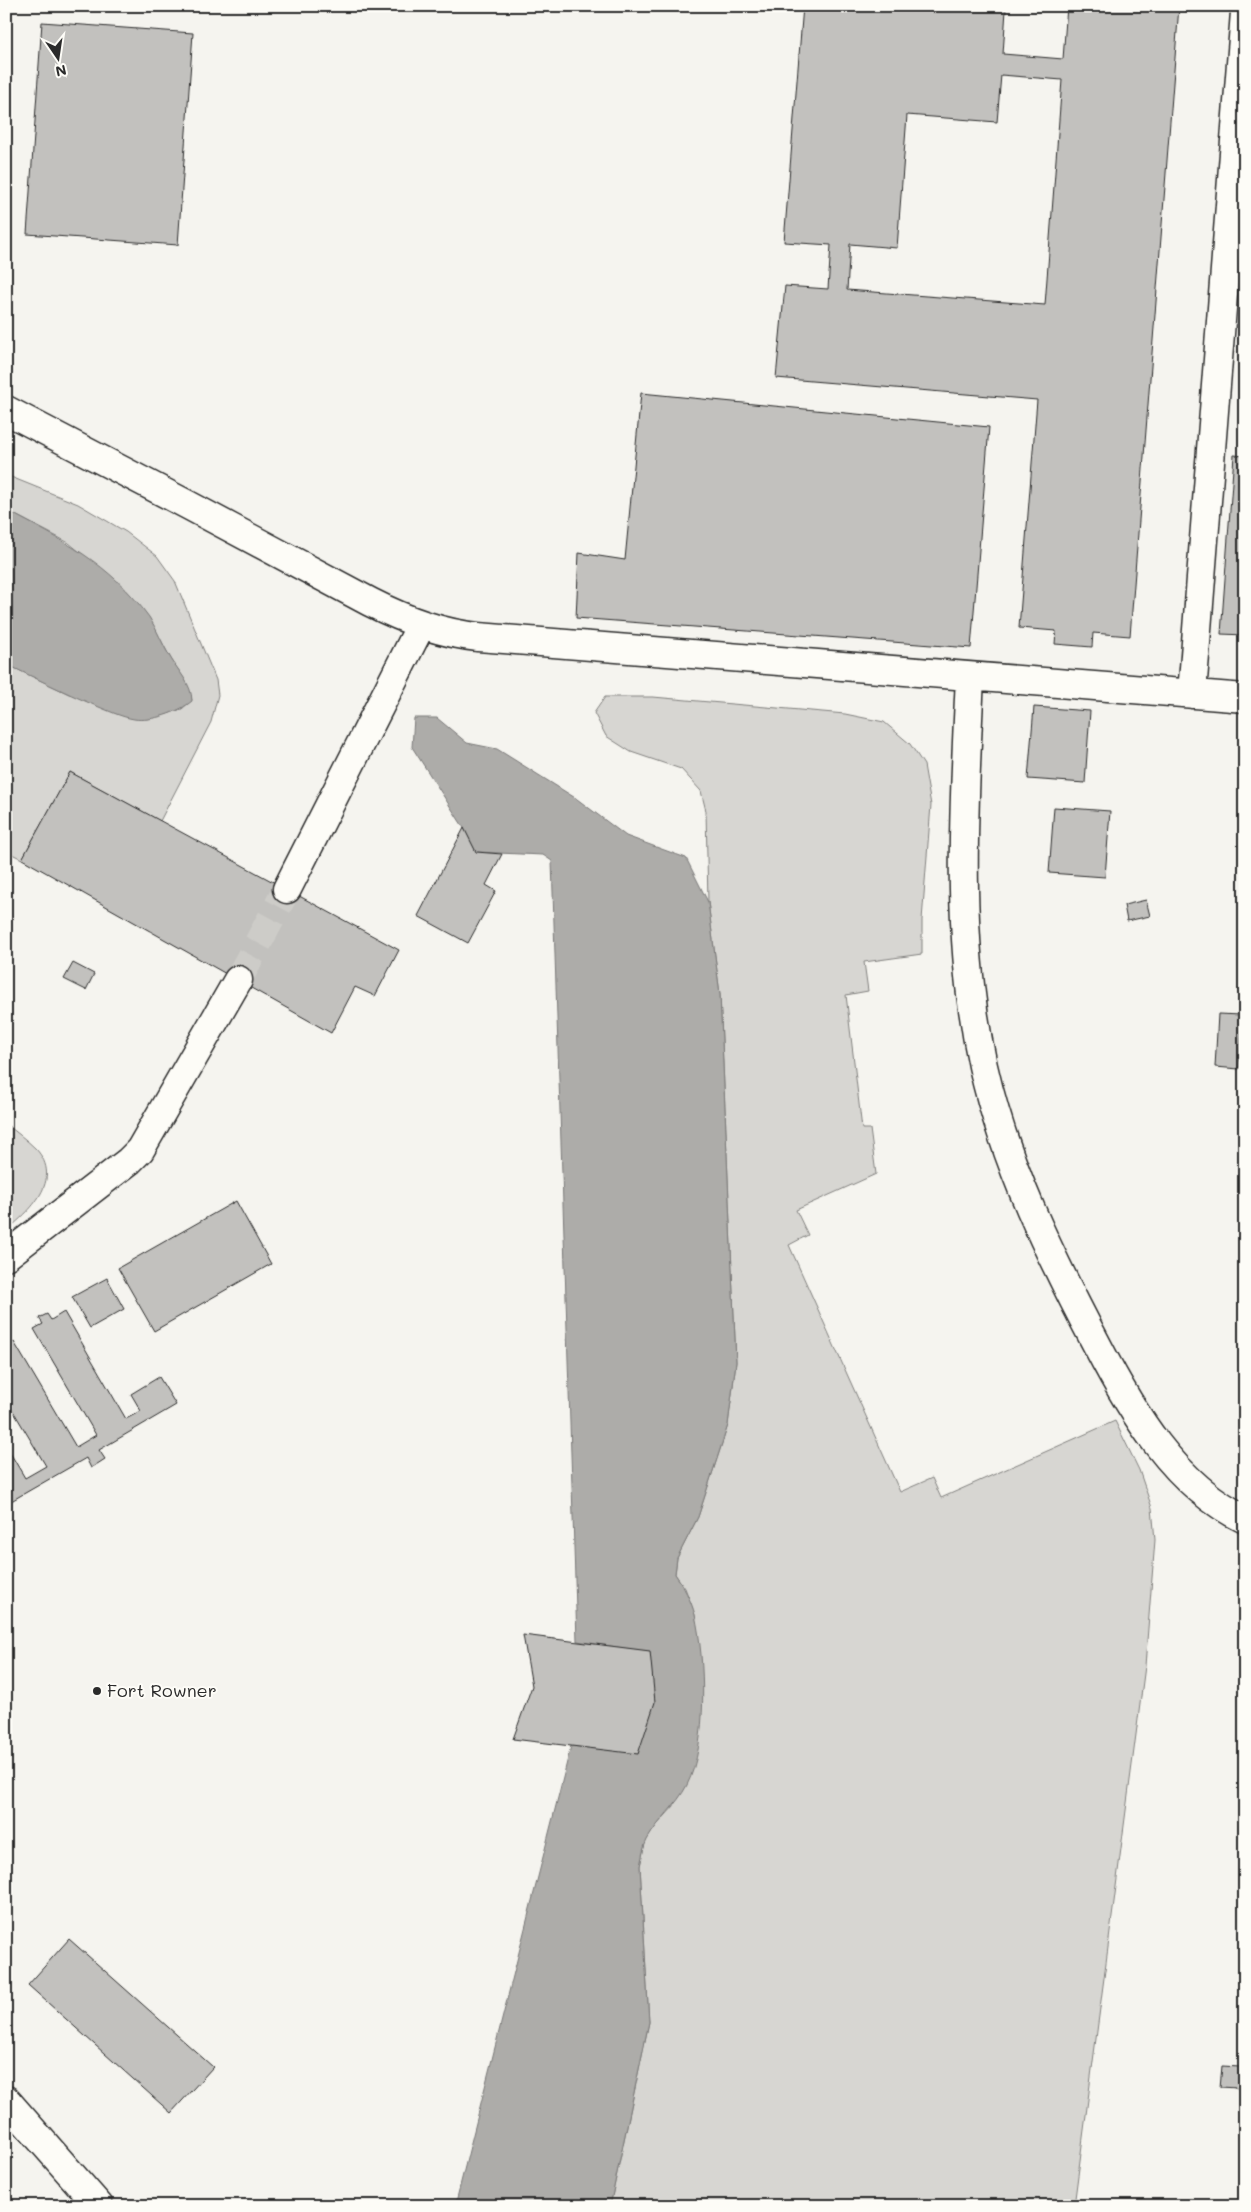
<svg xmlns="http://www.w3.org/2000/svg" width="1251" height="2212" font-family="Mali,sans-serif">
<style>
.green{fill:#d7d6d2;stroke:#81807e}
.water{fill:#adaca9;stroke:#797877}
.building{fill:#c2c1be;stroke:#2b2b2b;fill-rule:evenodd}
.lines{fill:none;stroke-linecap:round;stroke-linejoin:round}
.minor-tunnel{stroke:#cdccc8;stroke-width:28;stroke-dasharray:28 14;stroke-linecap:butt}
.minor-casing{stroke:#2b2b2b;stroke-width:31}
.minor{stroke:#fdfcf7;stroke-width:28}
.poi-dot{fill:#2b2b2b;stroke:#fdfcf7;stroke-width:2}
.labels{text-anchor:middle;stroke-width:4;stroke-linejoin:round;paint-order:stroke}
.poi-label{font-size:18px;fill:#2b2b2b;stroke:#fdfcf7;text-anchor:start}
</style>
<rect width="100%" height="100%" fill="#f5f4ef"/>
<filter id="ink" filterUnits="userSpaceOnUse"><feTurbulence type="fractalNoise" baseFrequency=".02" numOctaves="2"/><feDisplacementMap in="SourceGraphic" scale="10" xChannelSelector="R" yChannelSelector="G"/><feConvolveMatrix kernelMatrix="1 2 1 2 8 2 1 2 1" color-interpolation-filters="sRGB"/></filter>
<g filter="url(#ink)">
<path class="green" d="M6 475 78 504 126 532 157 556 175 581 216 680 218 695 211 722 160 821 70 772 22 859 6 851V664L69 694 161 716 182 709 192 700 185 680 171 659 150 619 126 590 69 543 6 510Z
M605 697H653L845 714 884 722 910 744 924 765 931 805 922 920V954L864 962 868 991 846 995 862 1129H870L876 1174 796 1210 808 1235 789 1245 900 1492 932 1478 941 1498 1115 1421 1139 1470 1152 1508 1155 1540 1145 1666 1074 2206H610L649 2022 640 1866 645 1842 656 1826 674 1806 699 1647 695 1615 685 1588 675 1574 677 1558 698 1517 728 1425 736 1362 720 994 708 902 706 811 701 791 681 769 631 752 606 736 594 713Z
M6 1124C16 1132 27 1140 36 1149 64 1180 30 1211 6 1231Z"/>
<path class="water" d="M6 510C62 540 110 563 149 617 157 629 162 644 170 657 178 671 192 684 192 701 179 712 151 722 134 719 121 717 107 710 94 705 64 692 35 678 6 664Z
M414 718H437L467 743 497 749 577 799 626 836 686 858 708 902 720 994 736 1362 728 1425 698 1517 677 1558 675 1574C684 1587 691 1600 695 1615 705 1658 708 1744 687 1785 677 1805 658 1820 647 1840 643 1847 642 1858 640 1866L649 2022 610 2206H455L571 1746 638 1753 650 1652 577 1641 552 861 543 855 476 852 464 828 412 747Z"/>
<path class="building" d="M803 6H959L1006 10 1003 54 1063 59 1067 6H1179L1130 636 1093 633 1092 647 1055 644 1056 631 1019 628 1037 400 776 378 785 286 828 289 831 245 784 242ZM1001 75 1062 80 1045 305 847 290 850 244 897 248 907 115 997 122Z
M42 22 193 33 178 245 27 234Z
M641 393 989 427 971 648 576 618 579 553 625 560Z
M1234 455 1245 456V635L1221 634Z
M1034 707 1090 711 1085 783 1028 779Z
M70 772 399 950 375 996 355 987 331 1033 22 859Z
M1054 807 1110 811 1105 877 1049 873Z
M464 828 476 852 502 854 486 885 496 891 468 943 418 916Z
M1146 900 1150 916 1127 921 1124 905Z
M73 963 94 974 86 990 64 979Z
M1218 1014 1242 1015 1239 1069 1215 1067Z
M236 1201 271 1264 154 1331 118 1268Z
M107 1278 124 1309 90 1328 72 1297Z
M64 1312 126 1419 141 1411 131 1394 159 1377 176 1405 99 1450 105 1459 91 1468 86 1458 6 1504V1446L25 1478 46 1466 6 1399V1346L14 1342 76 1447 96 1435 34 1329 43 1324 39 1318 47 1314 51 1320Z
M1245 1358V1401L1241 1400Z
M523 1635 650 1651 655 1702 638 1754 513 1739 532 1686Z
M1245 1766V1810L1241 1809Z
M69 1939 213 2067 171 2113 28 1985Z
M1222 2066 1240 2067 1238 2088 1220 2087Z"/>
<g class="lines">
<path class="minor-tunnel" d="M238 980 287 889"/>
<g class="minor-casing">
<path id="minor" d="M6 410 188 505 370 602C405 620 439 633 478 637L1245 698
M970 677C964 806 955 938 983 1066 1005 1164 1050 1256 1097 1345 1131 1411 1175 1486 1245 1519
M1192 694 1245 12
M287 889 421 625
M6 1256 129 1161 140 1150 238 980
M6 2100 99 2206"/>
</g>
<use href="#minor" class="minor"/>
</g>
</g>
<circle class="poi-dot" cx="97" cy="1691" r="5"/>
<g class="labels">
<g class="poi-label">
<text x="107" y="1697">Fort Rowner</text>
</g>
</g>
<rect width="1251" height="2212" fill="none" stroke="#fdfcf7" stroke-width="25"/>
<rect x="12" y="12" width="1226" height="2187" fill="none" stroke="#2b2b2b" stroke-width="2" filter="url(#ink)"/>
<g transform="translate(58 58) rotate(167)" stroke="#fdfcf7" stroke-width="4" paint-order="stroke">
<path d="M0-4L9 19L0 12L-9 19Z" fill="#2b2b2b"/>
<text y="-8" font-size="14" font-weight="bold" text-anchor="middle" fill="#2b2b2b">N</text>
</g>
</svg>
